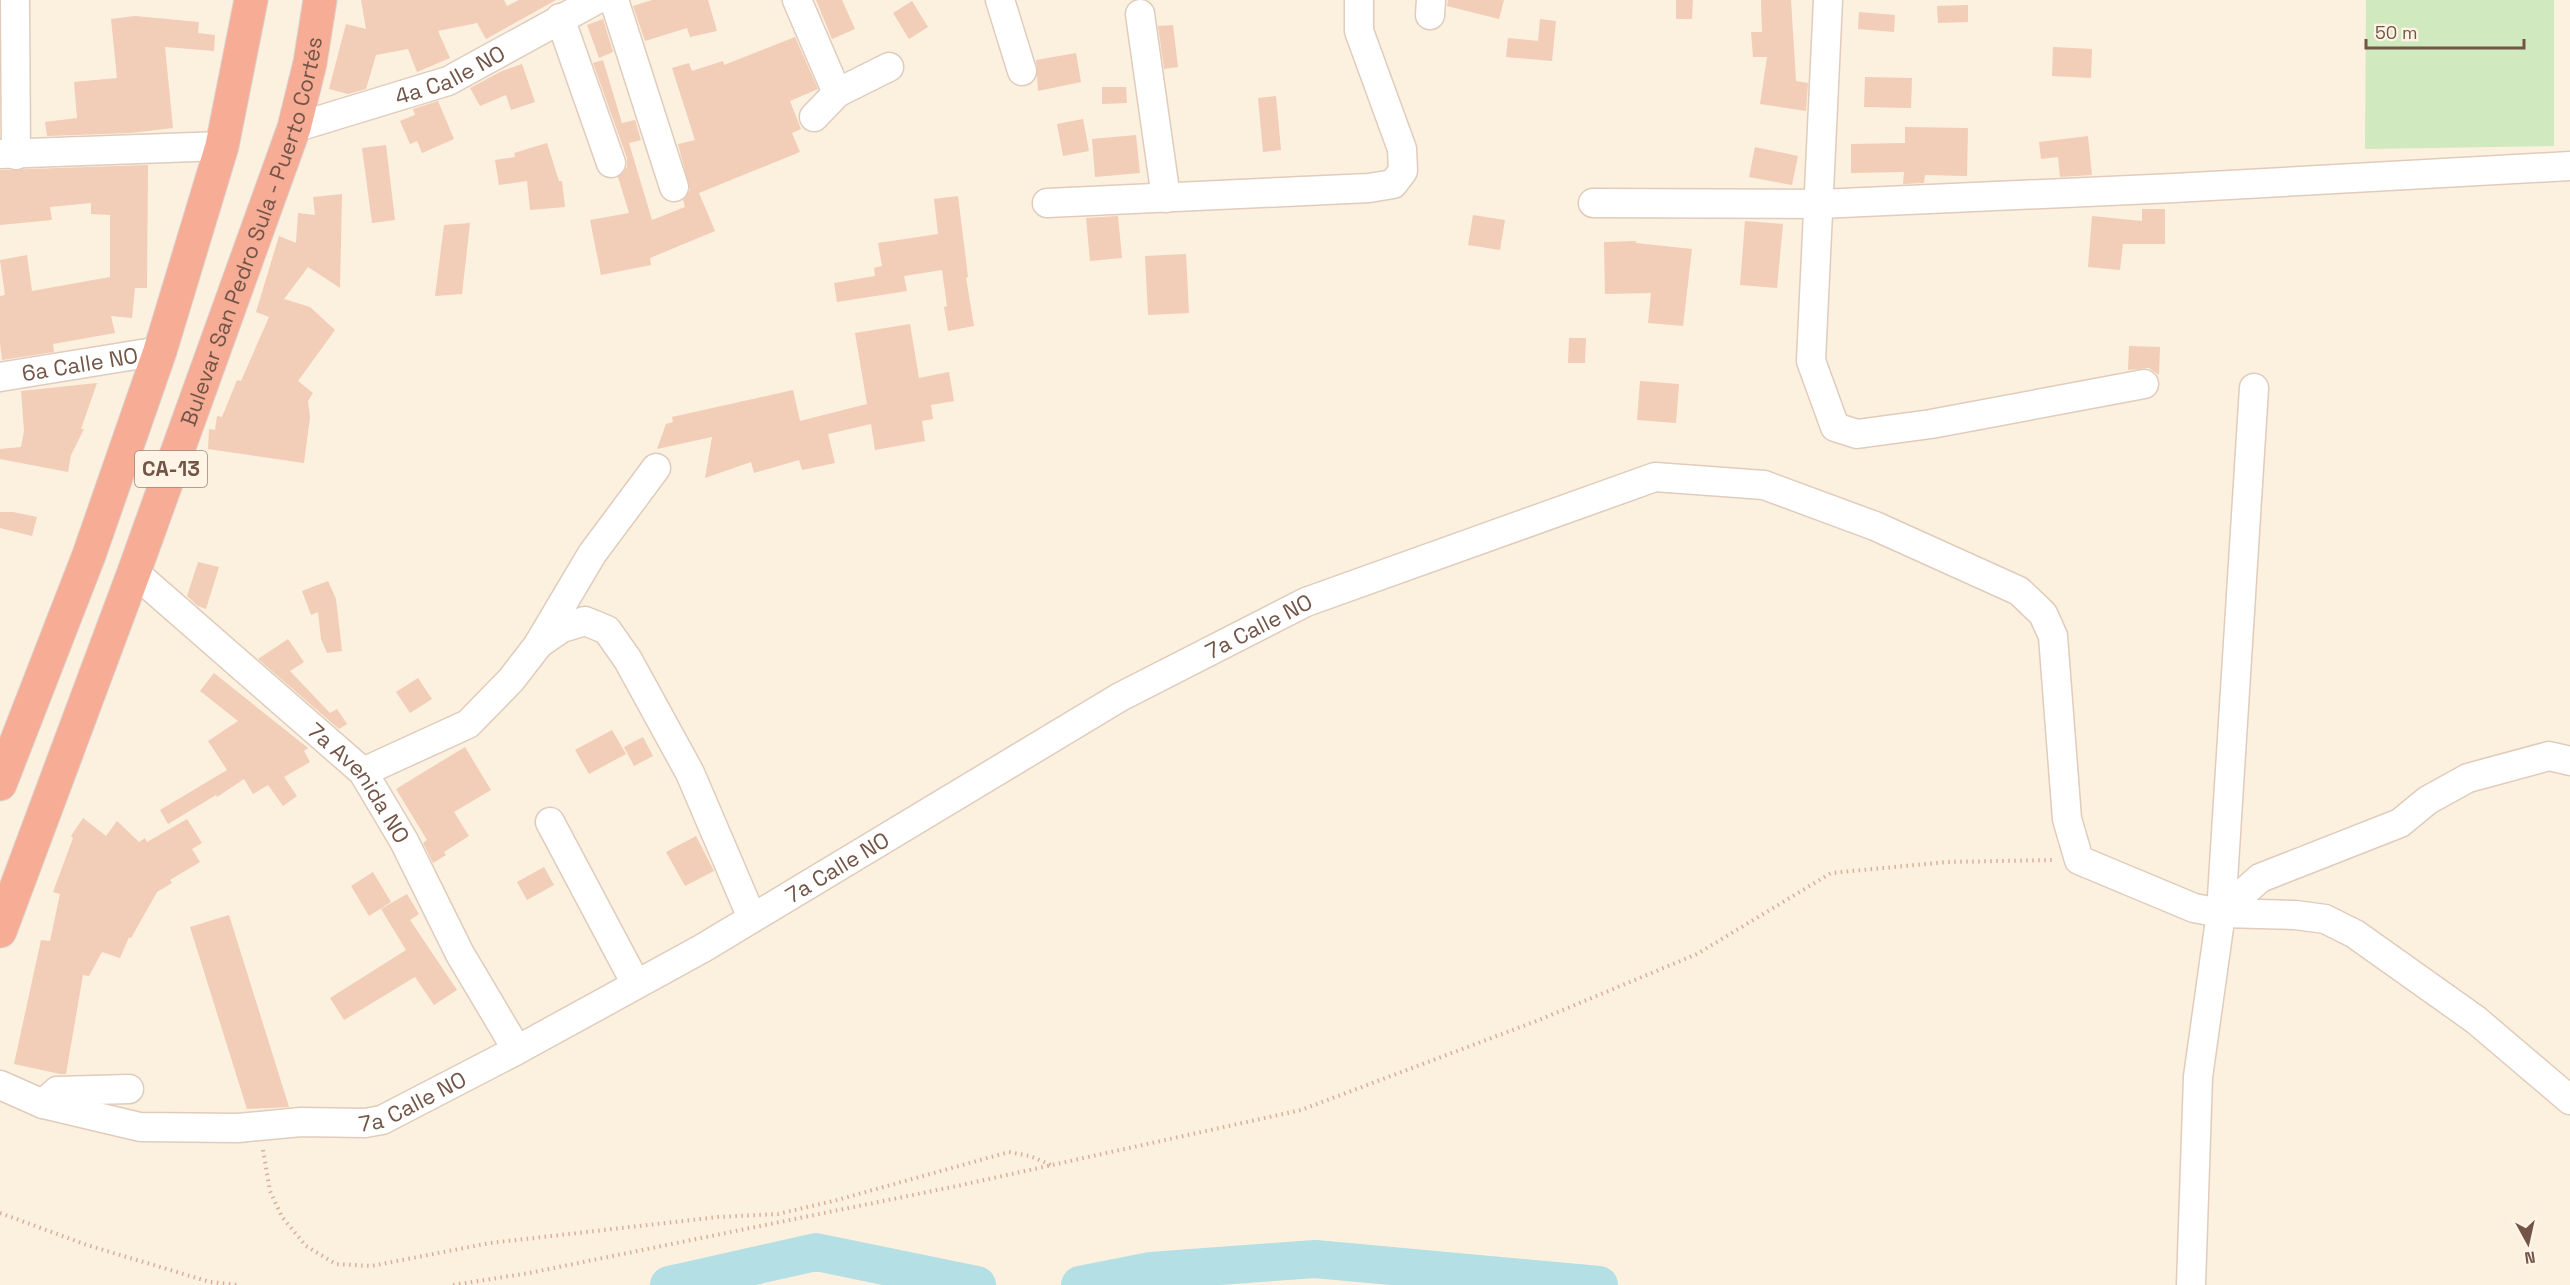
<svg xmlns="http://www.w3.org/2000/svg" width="2570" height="1285" font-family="'Space Grotesk',sans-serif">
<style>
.green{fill:#d1e9be}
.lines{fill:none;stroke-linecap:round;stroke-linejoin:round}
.river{stroke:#b4dfe5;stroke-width:38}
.building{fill:#f2cdb7}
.minor-casing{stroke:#e0ccbc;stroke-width:31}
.highway-casing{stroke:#dad3cf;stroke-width:35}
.path{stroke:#d6b09b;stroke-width:4;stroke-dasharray:1.5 4.5;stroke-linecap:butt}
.minor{stroke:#fff;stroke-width:28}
.highway{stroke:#f7ac95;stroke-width:33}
.labels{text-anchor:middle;stroke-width:4.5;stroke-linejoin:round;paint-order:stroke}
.shield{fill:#fff4e6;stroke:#9c8577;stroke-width:1.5}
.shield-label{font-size:21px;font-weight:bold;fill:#725547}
.street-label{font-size:22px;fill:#725547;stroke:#fff4e6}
</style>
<rect width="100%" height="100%" fill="#fcf0df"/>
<path class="green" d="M2366 0H2554V146L2365 149Z"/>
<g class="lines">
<path class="river" d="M669 1285 816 1252 977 1285
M1080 1285 1151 1271 1315 1259 1599 1285"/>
</g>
<path class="building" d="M361 0H504L507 6 519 0H556L486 39 477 23 438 31 450 58 417 72 408 49 376 55 366 89 348 94 329 89 346 24 366 29Z
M652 0H708L717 31 690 37 687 28 645 41 633 6Z
M816 0H842L855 29 832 39Z
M1448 0H1504L1499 19 1447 6Z
M1676 0H1693L1692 19H1676Z
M1761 0H1791L1796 81 1808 83 1806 111 1760 104 1767 57H1753L1751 32H1762Z
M912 1 928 27 909 39 893 13Z
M1968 5V22L1938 23 1937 6Z
M1859 12 1895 15 1894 32 1858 29Z
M135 16 199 22 198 33 215 35 214 51 165 47 173 128 131 133 47 136 45 122 77 118 74 82 117 78 111 19Z
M603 19 613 52 599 58 587 25Z
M1540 19 1556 21 1552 61 1506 57 1508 38 1538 41Z
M1173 25 1178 67 1164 69 1158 26Z
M795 37 818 89 790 101 801 129 792 133 800 152 699 193 715 231 650 258 651 265 601 275 590 220 629 213 618 177 627 167V158L593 63 603 60 622 123 635 120 641 140 629 143 652 220 685 207 683 200 690 190 678 144 695 140 672 68 689 63 692 71 723 61 724 65Z
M2053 47 2092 49 2091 78 2052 76Z
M1076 53 1081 82 1038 91 1036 60Z
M522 64 535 102 511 110 506 95 480 106 470 88 502 71Z
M1865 77 1912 78 1911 108 1864 107Z
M1102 87H1126L1127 103 1102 104Z
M1276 96 1281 150 1263 152 1258 98Z
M438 101 454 139 422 153 417 141 410 144 400 121 415 115 413 109Z
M1083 119 1089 151 1063 156 1057 124Z
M1905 127 1968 128 1967 176 1925 175 1924 183 1903 184 1904 172 1851 173V144L1905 143Z
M1136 135 1140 173 1095 177 1092 139Z
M2088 136 2092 175 2060 177 2058 157 2041 159 2039 142Z
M547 143 559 181H562L565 207 530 210 527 181 499 185 495 160 515 157 514 153Z
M386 145 395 220 372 223 362 148Z
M1755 147 1798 156 1792 185 1749 177Z
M148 165 147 288H135L132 318 111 316 115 333 53 344 54 352 2 360 0 343V296L5 295 0 260 27 255 32 291 110 277V215L91 214V203L50 207 52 220 0 225V170Z
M342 194 340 288 308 267 284 299 310 307 335 330 298 381 313 393 308 401 310 417 304 463 208 449 209 429 215 430 217 416 222 417 237 380 241 381 269 317 256 312 279 236 296 243 298 213 315 215 313 197Z
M958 196 968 277 966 278 974 326 948 331 944 307 947 306 942 270 904 276 907 291 837 302 834 283 875 276 874 268 882 266 878 243 938 234 934 199Z
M2142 209H2165V244H2123L2120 270 2088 267 2092 216 2142 221Z
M1473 215 1505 220 1500 250 1468 245Z
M1118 216 1122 258 1090 261 1086 218Z
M1745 221 1783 224 1777 288 1740 285Z
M470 223 462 294 435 296 444 225Z
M1636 241V243L1692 249 1683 326 1648 323 1651 293 1605 294 1604 242Z
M1186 254 1189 313 1148 315 1145 256Z
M910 324 919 378 949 372 954 401 931 405 933 419 922 421 925 441 875 450 871 424 828 434 835 463 802 470 799 460 754 473 751 462 705 478 712 437 657 449 666 424 673 422 672 417 793 390 800 421 867 404 855 333Z
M1569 338H1586L1585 363H1568Z
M2129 346 2160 347 2159 375 2149 368 2128 370Z
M1640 381 1679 384 1676 423 1637 420Z
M97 383 81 429H84L71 455 68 472 0 459V449L21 447 24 431 21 391Z
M0 512H13L37 517 32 536 0 528Z
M198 562 219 567 206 609 198 606 187 596Z
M328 581 336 599 342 651 327 653 321 639 318 612 311 615 302 591Z
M288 639 304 662 290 671 330 713 337 709 347 724 339 729 258 659Z
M214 673 308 748 304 751 310 762 284 777 297 796 283 806 268 785 253 794 244 779 217 797 216 795 168 824 160 810 227 770 208 741 238 721 200 691Z
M418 678 432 699 410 713 396 692Z
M612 730 626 754 589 774 575 750Z
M643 737 653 756 634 766 624 747Z
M465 747 491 790 454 812 469 836 444 852 446 855 433 863 423 843 427 840 396 789Z
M83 818 106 836 117 821 139 842 145 838 147 842 187 819 202 843 192 849 200 862 170 880 172 883 157 892 131 938 129 937 120 958 102 952 89 976 83 975 66 1074H60L14 1064 41 940 50 941 60 894 53 892 73 838 71 836Z
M696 836 714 871 685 886 666 852Z
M544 867 554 885 527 900 517 882Z
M373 872 391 902 369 916 351 886Z
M407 894 419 914 410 920 457 990 434 1005 415 977 344 1020 330 998 406 950 381 909Z
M229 915 289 1107 247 1109 190 927Z"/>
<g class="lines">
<g class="minor-casing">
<g id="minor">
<path d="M15 0 16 155"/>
<path d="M614 0 674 187"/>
<path d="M797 0 837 93 814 117"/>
<path d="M1000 0 1022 71"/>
<path d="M1828 0 1811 361 1835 427 1857 434 1931 424 2144 384"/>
<path d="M1140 14 1166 198"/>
<path d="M1430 15 1431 0"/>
<path d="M560 18 611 163"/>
<path d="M837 93 889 67"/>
<path id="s1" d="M294 128 448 81 596 0"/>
<path d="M0 154 222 146"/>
<path d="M1047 203 1369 188 1393 184 1403 171 1402 149 1359 31V0"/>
<path d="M1593 203 1820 204 2174 188 2570 166"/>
<path id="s2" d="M0 377 160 351"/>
<path id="s3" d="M134 572 363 772 404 841 460 954 517 1050"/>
<path d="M540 643 562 628 585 621 607 630 628 660 690 773 752 918"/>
<path d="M363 772 468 724 511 680 538 645 592 554 656 468"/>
<path d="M550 822 636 984"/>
<path d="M2221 913 2260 878 2400 823 2428 800 2468 778 2549 756 2570 761"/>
<path id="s4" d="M0 1085 43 1104 140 1127 238 1128 301 1122 365 1123 382 1120 517 1050 703 948 1120 697 1306 602 1655 477 1764 485 1875 526 2019 591 2043 614 2053 636 2067 819 2079 860 2194 908 2221 913 2295 915 2325 919 2355 934 2476 1020 2570 1100"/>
<path d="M43 1104 57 1091 129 1089"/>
<path d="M2191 1285 2198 1077 2221 913 2254 388"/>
</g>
</g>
<g class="highway-casing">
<g id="highway">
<path d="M0 784 89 555 160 351 222 146 251 0"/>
<path id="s5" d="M0 931 134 572 294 128 310 63 320 0"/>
</g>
</g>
<path class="path" d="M263 1150 270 1191 282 1217 306 1246 336 1264 371 1266 490 1243 718 1217 778 1214 837 1200 1009 1152 1030 1156 1051 1165
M0 1213 87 1245 210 1282 239 1285
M453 1285 529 1273 957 1186 1301 1110 1539 1020 1697 954 1831 873 1947 862 2054 860"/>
<use href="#minor" class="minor"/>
<use href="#highway" class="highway"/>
</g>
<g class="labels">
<rect class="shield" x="135" y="451" width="72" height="36" rx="4.5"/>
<g class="shield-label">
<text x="171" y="476">CA-13</text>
</g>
<g class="street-label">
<text dy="8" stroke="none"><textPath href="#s1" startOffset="165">4a Calle NO</textPath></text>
<text dy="8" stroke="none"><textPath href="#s5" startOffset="744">Bulevar San Pedro Sula - Puerto Cortés</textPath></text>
<text dy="8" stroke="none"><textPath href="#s2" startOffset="81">6a Calle NO</textPath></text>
<text dy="8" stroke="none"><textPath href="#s4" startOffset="1396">7a Calle NO</textPath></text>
<text dy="8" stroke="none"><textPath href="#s3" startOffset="310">7a Avenida NO</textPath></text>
<text dy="8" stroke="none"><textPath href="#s4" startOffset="910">7a Calle NO</textPath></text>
<text dy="8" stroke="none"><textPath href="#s4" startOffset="424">7a Calle NO</textPath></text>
</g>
</g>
<g transform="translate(2528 1243) rotate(172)" stroke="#fff4e6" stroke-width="4.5" paint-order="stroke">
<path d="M0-4.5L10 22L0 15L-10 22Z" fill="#725547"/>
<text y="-9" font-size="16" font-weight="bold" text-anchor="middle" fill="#725547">N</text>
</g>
<path d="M2366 39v9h158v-9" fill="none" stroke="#725547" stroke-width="3"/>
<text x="2375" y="39" font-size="18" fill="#725547" stroke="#fff4e6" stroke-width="4.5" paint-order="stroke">50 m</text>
</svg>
